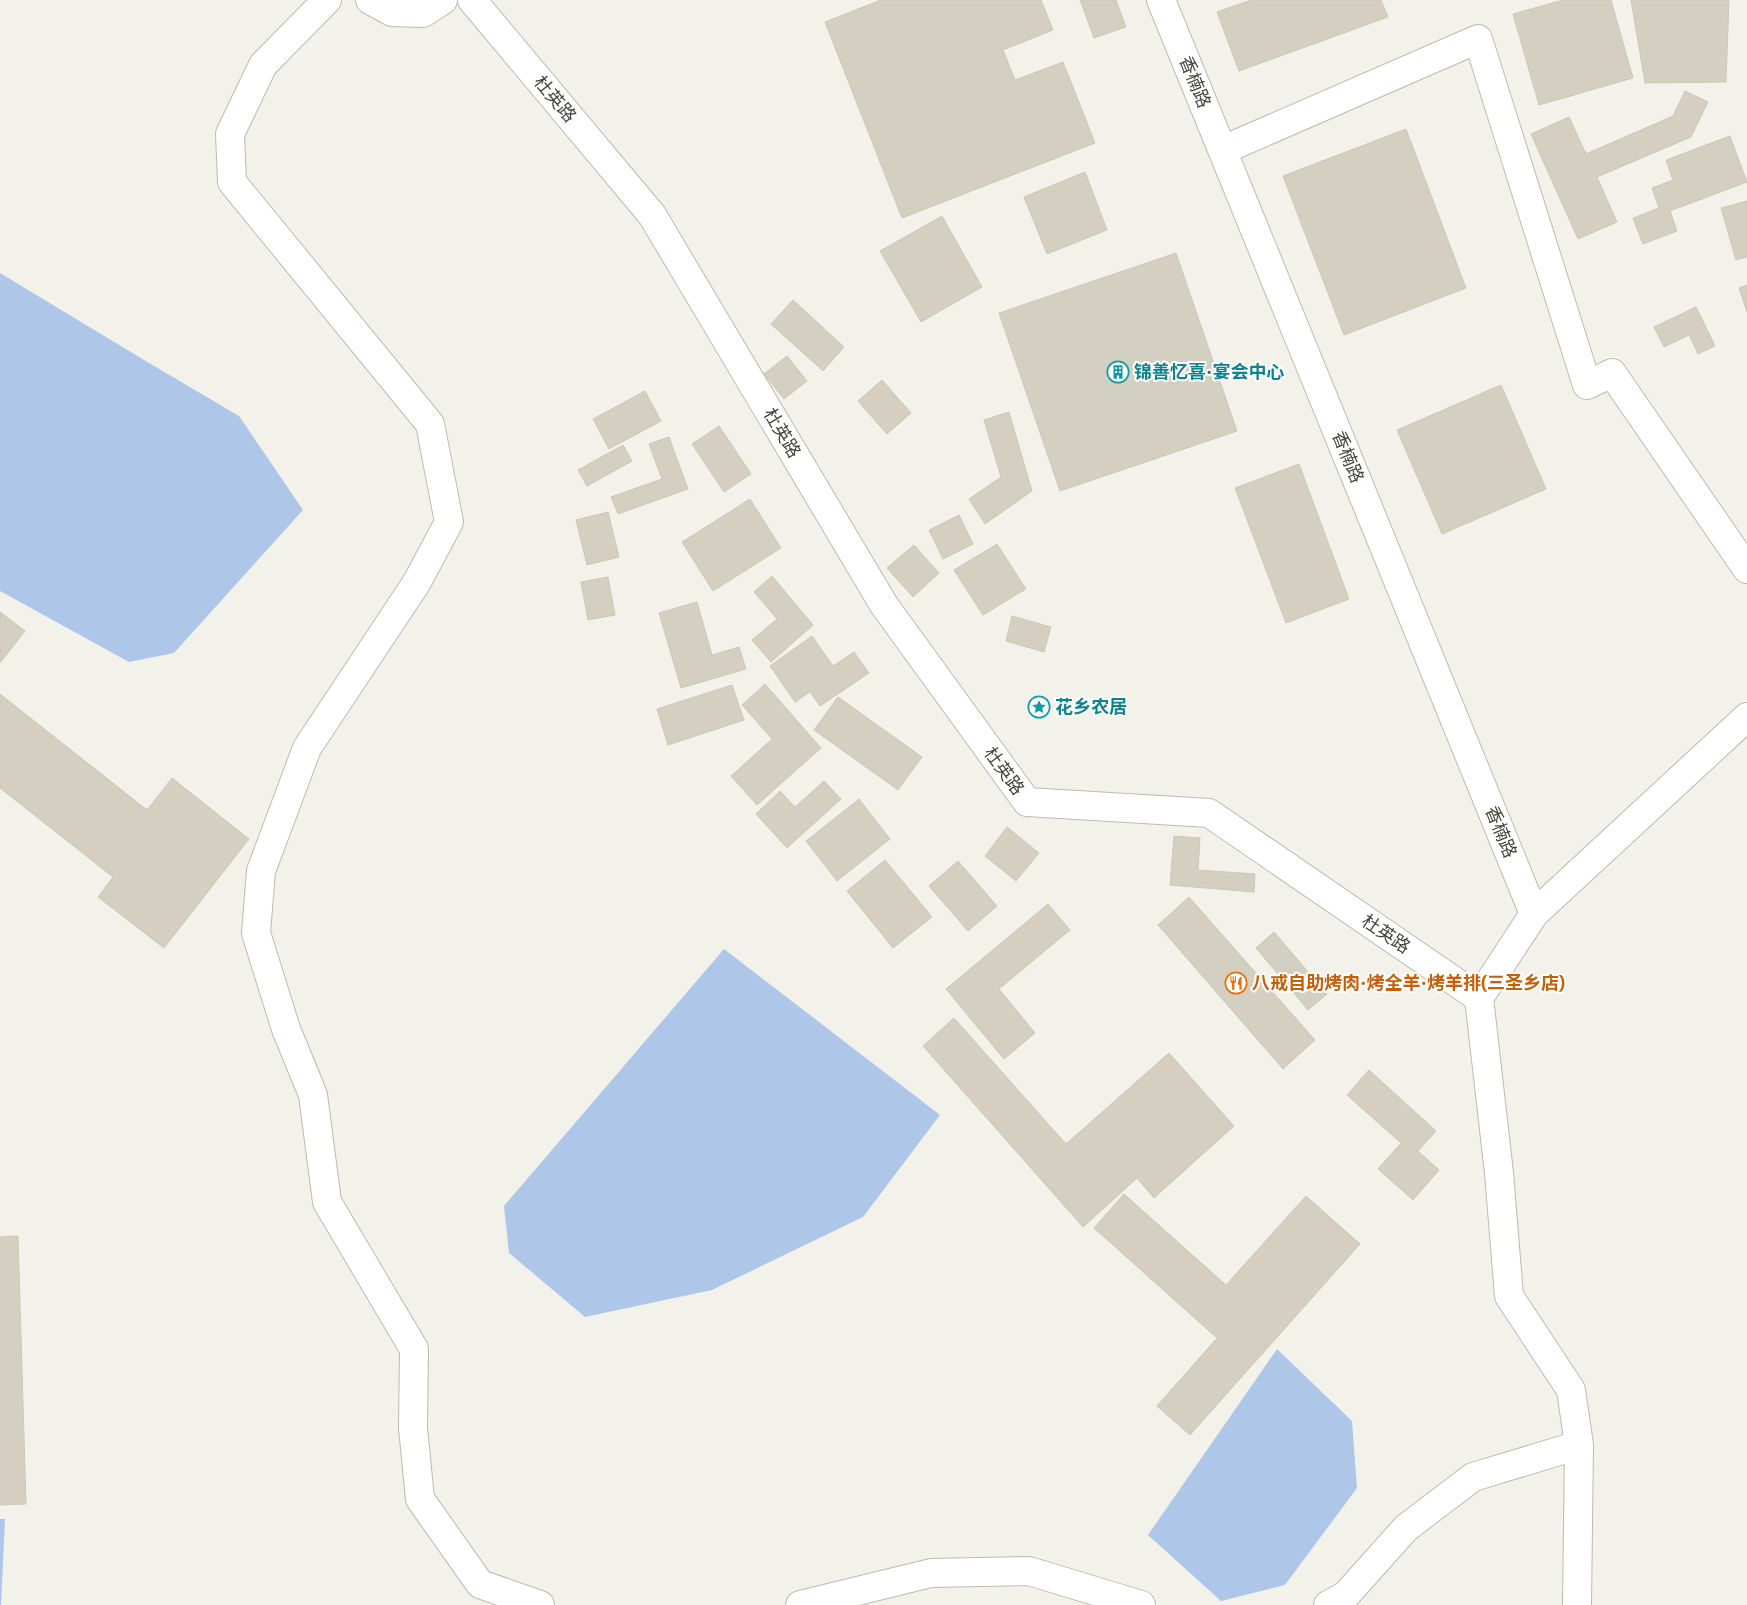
<svg xmlns="http://www.w3.org/2000/svg" width="1747" height="1605" font-family="'IBM Plex Sans','Noto Sans SC',sans-serif">
<style>
.water{fill:#aec6e8}
.building{fill:#d3cfc1;stroke:#cdc8b5}
.lines{fill:none;stroke-linecap:round;stroke-linejoin:round}
.minor-casing{stroke:#bdbbad;stroke-width:30}
.minor{stroke:#fff;stroke-width:28}
.labels{text-anchor:middle;stroke-width:4;stroke-linejoin:round;paint-order:stroke}
.street-label{font-size:18px;fill:#464339;stroke:#fff}
.culture-label{font-size:18px;font-weight:bold;fill:#0d838f;stroke:#fff;text-anchor:start}
.food-label{font-size:18px;font-weight:bold;fill:#c56008;stroke:#fff;text-anchor:start}
</style>
<rect width="100%" height="100%" fill="#f3f2ea"/>
<path class="water" d="M0 273 144 360 239 416 303 510 174 653 129 662 0 591Z
M724 949 940 1115 863 1217 712 1290 585 1317 509 1253 504 1206Z
M1277 1349 1352 1421 1357 1488 1285 1585 1221 1601 1148 1535Z
M0 1519H5L1 1605H0Z"/>
<path class="building" d="M881 0H1041L1053 30 1003 50 1015 80 1063 62 1095 143 902 218 825 22Z
M1080 0H1116L1126 27 1094 38Z
M1251 0H1381L1388 17 1239 71 1217 12Z
M1563 0H1611L1633 78 1539 105 1513 14Z
M1631 0H1729L1726 82 1645 83Z
M1685 91 1708 102 1691 137 1597 177 1617 222 1578 239 1531 134 1569 117 1586 154 1673 116Z
M1406 129 1466 288 1344 335 1283 176Z
M1730 136 1747 182 1670 211 1677 231 1643 244 1633 218 1659 208 1652 188 1673 180 1666 160Z
M1085 172 1107 230 1047 254 1024 197Z
M1747 201V257L1736 260 1721 208Z
M942 216 982 287 921 322 880 251Z
M1176 253 1237 431 1060 491 999 313Z
M1747 285V312L1739 288Z
M793 300 844 347 823 371 771 324Z
M1696 307 1715 346 1698 354 1689 335 1664 347 1654 327Z
M787 356 807 381 784 399 764 374Z
M882 380 911 413 887 434 858 401Z
M1501 385 1546 489 1442 534 1397 430Z
M645 391 661 421 609 449 593 419Z
M1009 412 1032 491 985 524 969 499 1001 477 984 420Z
M719 426 751 474 724 492 692 444Z
M669 437 688 489 618 514 611 497 662 479 649 444Z
M623 445 632 461 587 486 578 470Z
M1299 464 1349 599 1286 623 1235 488Z
M750 499 781 548 713 591 682 542Z
M608 512 619 557 587 565 576 520Z
M959 515 973 544 943 559 929 530Z
M997 544 1026 589 983 615 954 570Z
M914 545 939 573 913 597 887 568Z
M772 576 813 625 771 662 752 640 777 619 754 592Z
M608 577 615 615 588 620 581 582Z
M697 602 712 655 739 647 746 669 681 688 659 613Z
M0 612 25 631 0 663Z
M1012 616 1051 627 1044 652 1006 641Z
M812 636 833 666 854 652 869 673 820 706 810 692 795 702 770 666Z
M765 684 821 748 757 805 731 776 772 739 742 705Z
M732 685 744 720 668 745 657 709Z
M0 694 147 810 172 778 249 839 164 948 98 897 113 877 0 788Z
M838 697 922 757 898 790 814 730Z
M824 781 841 799 787 848 756 814 780 791 795 807Z
M859 799 890 839 837 881 806 841Z
M1007 827 1039 853 1016 881 985 856Z
M1174 836 1200 838 1198 870 1255 874 1254 892 1170 885Z
M885 860 932 917 893 948 847 891Z
M958 861 997 906 968 931 929 886Z
M1189 897 1315 1040 1283 1069 1158 925Z
M1048 904 1070 930 999 989 1035 1033 1004 1059 946 989Z
M1274 932 1327 994 1308 1010 1256 948Z
M954 1018 1066 1144 1169 1053 1234 1126 1154 1198 1137 1178 1083 1227 923 1046Z
M1369 1070 1436 1131 1418 1151 1439 1170 1413 1200 1378 1169 1401 1143 1347 1095Z
M1124 1194 1226 1285 1306 1196 1360 1244 1190 1435 1157 1406 1217 1338 1094 1228Z
M18 1236 26 1504 0 1505V1237Z"/>
<g class="lines">
<g class="minor-casing">
<path id="minor" d="M327 0 263 65 230 134 232 182 430 424 449 522 417 582 307 748 261 871 256 933 286 1029 313 1095 327 1202 414 1349 413 1428 420 1499 480 1584 540 1605
M370 0 392 12 423 13 443 0
M472 0 652 215 884 605 1027 802 1209 813 1479 998 1534 914 1747 717
M1161 0 1534 914
M1223 150 1478 39 1587 385 1612 373 1747 569
M1479 998 1499 1173 1509 1296 1571 1390 1579 1445 1577 1605
M800 1605 931 1573 1029 1571 1141 1605
M1328 1605 1346 1595 1406 1528 1473 1477 1579 1445"/>
</g>
<use href="#minor" class="minor"/>
</g>
<defs>
<g id="building-ring" transform="scale(1.125)"><circle r="9.5" fill="#fff" stroke="#0f9aa8" stroke-width="1.5"/><path d="M-4-6H4V6H1V3H-1V6H-4ZM-2.5-4.3h1.7v1.8h-1.7ZM.8-4.3h1.7v1.8H.8ZM-2.5-1h1.7V.8h-1.7ZM.8-1h1.7V.8H.8Z" fill="#0f9aa8"/></g>
<g id="sight-ring" transform="scale(1.125)"><circle r="9.5" fill="#fff" stroke="#0f9aa8" stroke-width="1.5"/><path d="M0-6L1.8-2.2L6-1.7L2.9 1.2L3.7 5.4L0 3.3L-3.7 5.4L-2.9 1.2L-6-1.7L-1.8-2.2Z" fill="#0f9aa8"/></g>
<g id="restaurant-ring" transform="scale(1.125)"><circle r="9.5" fill="#fff" stroke="#e8710a" stroke-width="1.5"/><path d="M-5-6h1v4h1v-4h1v4h1v-4h1v5L-1.5 .5V6h-2V.5L-5-1ZM5-6V6H3V1.5H1.5Q1.5-4 5-6Z" fill="#e8710a"/></g>
</defs>
<g fill-rule="evenodd">
<use href="#building-ring" x="1118" y="372"/>
<use href="#sight-ring" x="1039" y="707"/>
<use href="#restaurant-ring" x="1236" y="983"/>
</g>
<g class="labels">
<g class="street-label">
<text transform="translate(1195 82) rotate(68)" y="6">香楠路</text>
<text transform="translate(555 99) rotate(50)" y="6">杜英路</text>
<text transform="translate(782 433) rotate(59)" y="6">杜英路</text>
<text transform="translate(1348 457) rotate(68)" y="6">香楠路</text>
<text transform="translate(1004 771) rotate(54)" y="6">杜英路</text>
<text transform="translate(1501 832) rotate(68)" y="6">香楠路</text>
<text transform="translate(1386 934) rotate(34)" y="6">杜英路</text>
</g>
<g class="culture-label">
<text x="1134" y="378">锦善忆喜·宴会中心</text>
<text x="1055" y="713">花乡农居</text>
</g>
<g class="food-label">
<text x="1252" y="989">八戒自助烤肉·烤全羊·烤羊排(三圣乡店)</text>
</g>
</g>
</svg>
